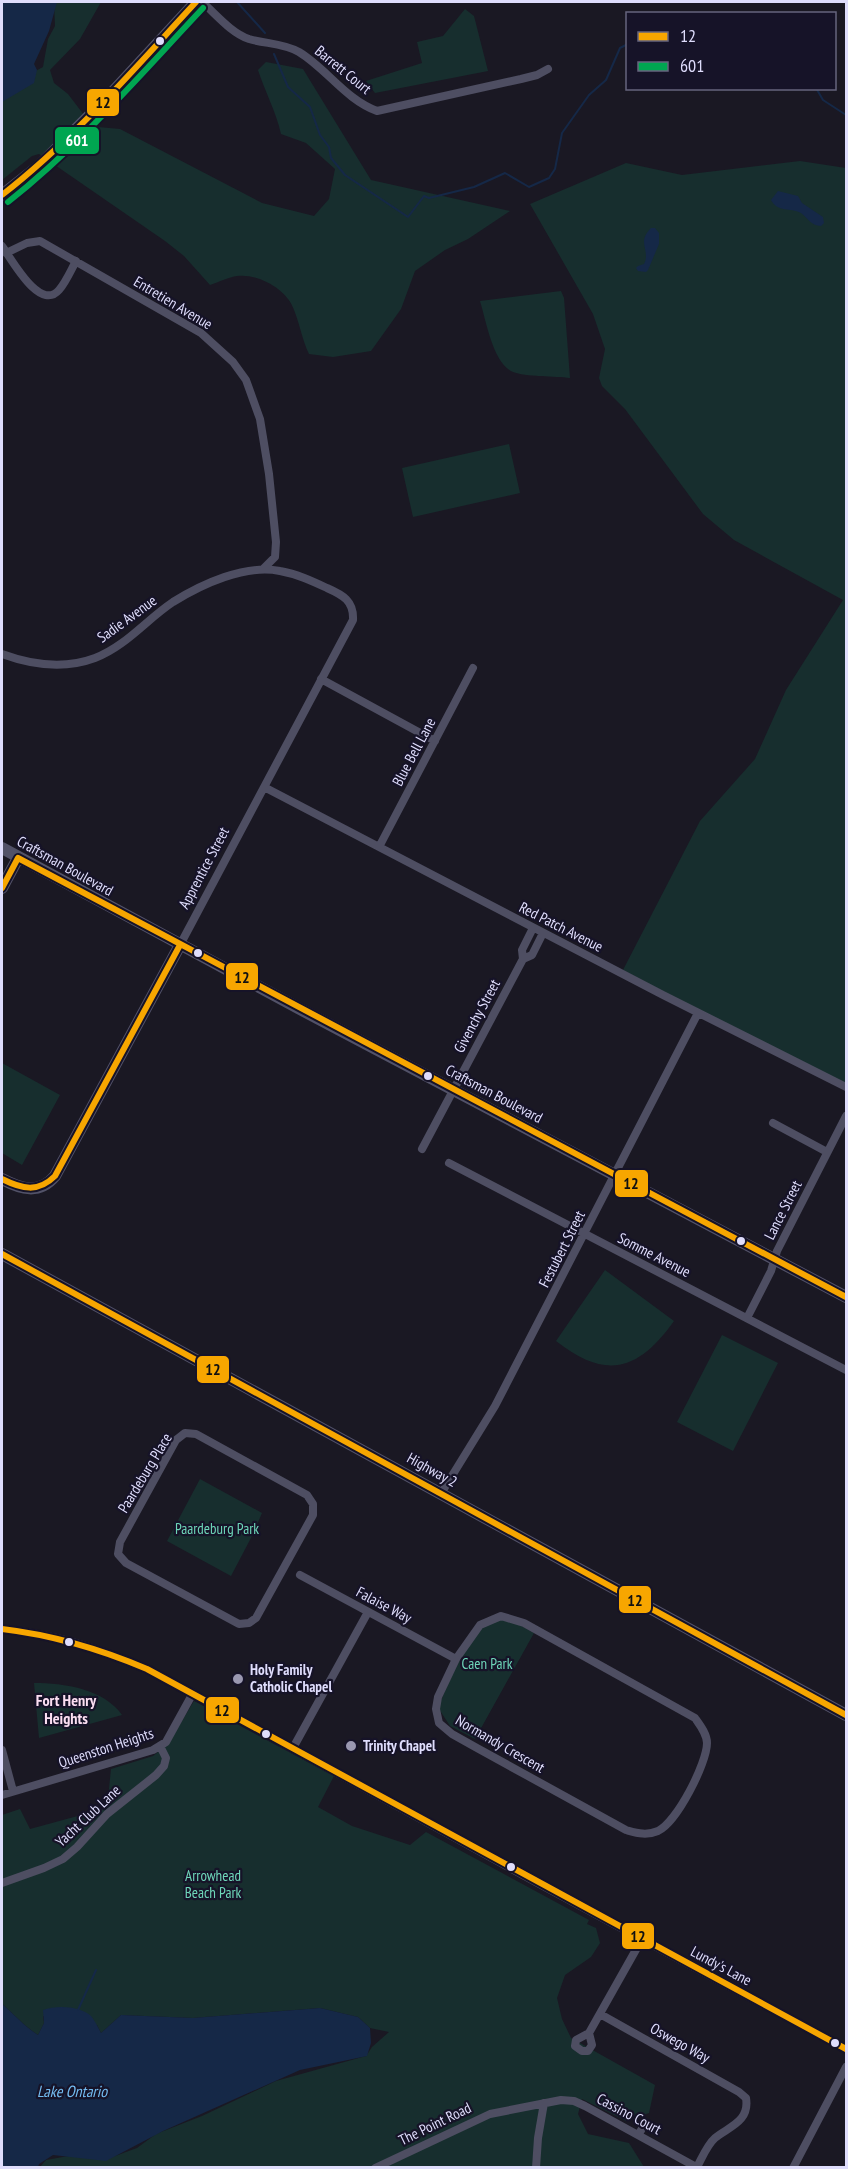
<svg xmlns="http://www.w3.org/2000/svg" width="848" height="2169" font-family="'PT Sans Narrow',sans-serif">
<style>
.green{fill:#172e2e}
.water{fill:#152847}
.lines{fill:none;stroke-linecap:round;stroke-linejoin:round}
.stream{stroke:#152847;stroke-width:2}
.street{stroke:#4e4e62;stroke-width:8}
.secondary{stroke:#525268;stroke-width:12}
.bus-1-casing{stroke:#161328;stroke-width:10}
.bus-2-casing{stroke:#161328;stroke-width:10}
.bus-1{stroke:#f7a600;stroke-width:6}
.bus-2{stroke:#00a651;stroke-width:6}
.bus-dot{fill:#dfddfc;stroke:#161328;stroke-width:2}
.poi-dot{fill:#9a98b0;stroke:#161328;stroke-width:2}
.labels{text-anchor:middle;stroke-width:4.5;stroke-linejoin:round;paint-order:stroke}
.street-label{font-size:15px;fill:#dfddfc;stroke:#161328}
.park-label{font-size:15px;fill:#6ed6b9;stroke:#161328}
.poi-label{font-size:15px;font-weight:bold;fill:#dfddfc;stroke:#161328;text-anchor:start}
.neighbourhood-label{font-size:16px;font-weight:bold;fill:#fcdff2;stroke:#161328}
.water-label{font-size:16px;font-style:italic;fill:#74bcf2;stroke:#161328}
.line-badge{stroke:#161328;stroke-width:2}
.badge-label{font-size:16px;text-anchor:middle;font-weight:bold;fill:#fff}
.pale-badge-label{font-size:16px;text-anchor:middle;font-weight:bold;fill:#111}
</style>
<rect width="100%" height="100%" fill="#1a1823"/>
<path class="green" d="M54 2H101L80 39 50 70 54 83 68 94 87 119 98 127 120 129 262 203 314 216 329 199 335 169 306 143 281 134C276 111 265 92 258 70L266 62 303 69 371 180 510 211 468 239 445 250 415 271 401 309 371 351 333 357 309 354C302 339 300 325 294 310 288 290 258 273 237 276 229 277 219 282 210 285L184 256 165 241 39 154 32 156 2 180V99L30 74 43 67 48 39 55 26Z
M465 9 474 16 488 71 375 93 366 81 422 63 417 42 443 36Z
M800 161 846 168V1090L623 970 700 821 755 759 786 690 843 600 734 540 703 514 625 409 602 386 599 378 605 349 593 314 530 204 626 163 682 175Z
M561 291 564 298 570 378C556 376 525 377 513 372 493 364 486 320 480 301Z
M509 444 520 493 413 517 402 468Z
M2 1063 60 1095 22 1165 2 1153Z
M605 1270 674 1321C639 1370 607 1381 556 1341Z
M722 1335 778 1363 733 1451 677 1422Z
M200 1479 262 1513 252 1536 231 1576 167 1541Z
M509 1619 534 1633 475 1739 450 1726 439 1709C441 1694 475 1625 490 1620 495 1618 503 1620 509 1619Z
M34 1683C64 1683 104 1689 122 1715L39 1738Z
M194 1701 334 1776 318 1807 352 1826 410 1845 426 1832 589 1920 587 1924 596 1928 600 1943 591 1957 565 1975 557 1998 562 2019 571 2038 655 2085 649 2113 626 2121 582 2099 578 2114 588 2134 629 2143 644 2167H40L46 2160 74 2155 107 2159 137 2148 156 2134 202 2116 276 2081 366 2056 372 2047 389 2032 370 2028 358 2017 320 2008 193 2018 121 2015 101 2033 97 2025 43 2016 44 2023 38 2035C24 2026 14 2014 2 2004V1815L20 1809 30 1829 107 1808 111 1769 153 1756 168 1744Z"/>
<path class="water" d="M2 2H57L49 31 34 64 37 70 34 83 2 102Z
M778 191 798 196 802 203 823 217 824 223 821 226C810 225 809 219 801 213 790 207 778 213 771 200Z
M651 228H655L659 233V244L648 270 646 272 638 271 636 268 638 266 644 264C651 250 636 243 651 228Z
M2 2004C14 2014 24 2026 38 2035L44 2023 43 2010C57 2005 80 2006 91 2016 95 2021 98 2027 101 2033L121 2015 193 2018 320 2008 358 2017 370 2028 371 2043 367 2056 300 2070 163 2131 106 2161 53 2155 39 2164 38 2167H2Z"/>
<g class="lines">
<path class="stream" d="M237 2 265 33
M274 54 288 87 310 107 320 135 329 147 331 158 345 175 408 217 424 196 429 198 474 187 505 173 529 187 549 178 555 169 562 133 589 95 606 80 620 48 628 44
M816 88 823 100 846 115
M78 2010 96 1970"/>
<path class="street" d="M202 2C216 14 231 33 249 39 266 44 283 43 299 52 327 69 345 99 377 111L521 79 537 75 548 69
M2 246C12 260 40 312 59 290 66 282 71 270 76 261
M6 253 27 243 40 241 201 333 233 362 246 380 260 419 269 474 276 542 275 557 263 569
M2 654C32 665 63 670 95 658 126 646 146 620 173 602 202 584 245 564 280 571 297 574 312 581 327 588 343 595 354 601 353 620L180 945
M321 679 435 741
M264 787 663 995 846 1087
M379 847 473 668
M523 959 522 950 533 928
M773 1123 827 1152
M422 1149 523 959 532 955 543 933
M449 1163 846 1370
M747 1318 771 1271 777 1251 846 1116
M185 1433 196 1434 307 1495 313 1504V1515L256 1618 249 1623 239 1624 126 1563 118 1554 120 1542 176 1440Z
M442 1492 495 1406 698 1013
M300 1575 456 1659
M501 1616 524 1623 695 1718C700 1725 707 1734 707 1743 707 1763 677 1822 658 1831 646 1836 637 1833 626 1830L477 1748 452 1734 439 1723 436 1709 438 1697 456 1659 480 1625Z
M2 1629C58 1635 96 1647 147 1669L532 1880 846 2049
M293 1748 368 1612
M2 1750 13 1791
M2 1795 153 1750 166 1742 193 1693
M2 1883 44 1868 63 1859 77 1847 107 1814 156 1775 164 1766 166 1758 160 1746
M600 2014 739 2092 746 2098C750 2122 728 2127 715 2138 707 2145 702 2158 697 2167
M589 2033 592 2045 588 2051H582L575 2046 576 2040 589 2033 642 1939
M639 2134 645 2123
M375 2168 490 2114 561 2100 574 2101 585 2106 698 2168
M536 2168 538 2138 544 2103
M793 2168 846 2067"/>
<path class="secondary" d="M2 195 39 166 108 97 196 2
M2 848 300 1009 846 1297
M2 888 18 858
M2 1179C21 1189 39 1195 55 1176L180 945
M2 1254 846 1715"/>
<g class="bus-1-casing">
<path id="bus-1" d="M2 195C74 139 134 69 196 2
M2 888 18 858 846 1297
M2 1179C22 1189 38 1193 55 1176L180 945
M2 1254 846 1715
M2 1629C53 1635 100 1649 147 1669L846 2049"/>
</g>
<g class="bus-2-casing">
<path id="bus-2" d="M8 202C80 145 140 75 203 8"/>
</g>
<use href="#bus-1" class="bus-1"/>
<use href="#bus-2" class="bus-2"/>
</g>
<g class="bus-dot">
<circle cx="160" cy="41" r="5"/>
<circle cx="198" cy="953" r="5"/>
<circle cx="428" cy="1076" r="5"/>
<circle cx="741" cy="1241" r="5"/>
<circle cx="69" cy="1642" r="5"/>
<circle cx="266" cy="1734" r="5"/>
<circle cx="511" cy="1867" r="5"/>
<circle cx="835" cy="2043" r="5"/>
</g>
<g class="poi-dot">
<circle cx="238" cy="1679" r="6"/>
<circle cx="351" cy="1746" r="6"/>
</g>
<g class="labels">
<g class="street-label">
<text transform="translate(343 70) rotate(39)" y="5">Barrett Court</text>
<text transform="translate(173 303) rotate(31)" y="5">Entretien Avenue</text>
<text transform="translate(127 619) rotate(-36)" y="5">Sadie Avenue</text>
<text transform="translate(414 752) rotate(-62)" y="5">Blue Bell Lane</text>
<text transform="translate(65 866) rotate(29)" y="5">Craftsman Boulevard</text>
<text transform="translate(204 868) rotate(-62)" y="5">Apprentice Street</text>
<text transform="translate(561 927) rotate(27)" y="5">Red Patch Avenue</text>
<text transform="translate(477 1016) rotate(-62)" y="5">Givenchy Street</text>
<text transform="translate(494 1094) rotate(28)" y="5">Craftsman Boulevard</text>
<text transform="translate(783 1210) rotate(-63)" y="5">Lance Street</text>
<text transform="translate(562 1249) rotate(-63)" y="5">Festubert Street</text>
<text transform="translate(654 1255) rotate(27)" y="5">Somme Avenue</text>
<text transform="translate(432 1470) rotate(29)" y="5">Highway 2</text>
<text transform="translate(145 1473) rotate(-59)" y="5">Paardeburg Place</text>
<text transform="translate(384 1605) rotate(28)" y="5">Falaise Way</text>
<text transform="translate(500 1744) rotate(30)" y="5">Normandy Crescent</text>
<text transform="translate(106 1748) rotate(-18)" y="5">Queenston Heights</text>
<text transform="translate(88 1816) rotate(-43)" y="5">Yacht Club Lane</text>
<text transform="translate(721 1966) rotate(28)" y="5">Lundy's Lane</text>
<text transform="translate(680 2043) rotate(29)" y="5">Oswego Way</text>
<text transform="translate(629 2114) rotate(28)" y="5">Cassino Court</text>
<text transform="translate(435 2124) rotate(-26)" y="5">The Point Road</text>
</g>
<g class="park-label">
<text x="217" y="1534">Paardeburg Park</text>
<text x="487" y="1669">Caen Park</text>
<text x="213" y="1881">Arrowhead<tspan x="213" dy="17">Beach Park</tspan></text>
</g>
<g class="poi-label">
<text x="250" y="1675">Holy Family<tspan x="250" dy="17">Catholic Chapel</tspan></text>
<text x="363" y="1751">Trinity Chapel</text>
</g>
<g class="neighbourhood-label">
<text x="66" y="1706">Fort Henry<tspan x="66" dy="18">Heights</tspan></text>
</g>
<g class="water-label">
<text x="72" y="2097">Lake Ontario</text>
</g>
</g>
<g class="line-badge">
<rect x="86" y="88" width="34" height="29" rx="6" fill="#f7a600"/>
<rect x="54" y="126" width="46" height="29" rx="6" fill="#00a651"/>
<rect x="225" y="962" width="34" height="29" rx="6" fill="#f7a600"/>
<rect x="614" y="1169" width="35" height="29" rx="6" fill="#f7a600"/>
<rect x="196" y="1355" width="34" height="29" rx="6" fill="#f7a600"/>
<rect x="618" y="1585" width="34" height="29" rx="6" fill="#f7a600"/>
<rect x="205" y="1696" width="35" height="28" rx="6" fill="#f7a600"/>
<rect x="621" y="1922" width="34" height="28" rx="6" fill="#f7a600"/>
</g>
<g class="badge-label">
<text x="77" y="146">601</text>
</g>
<g class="pale-badge-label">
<text x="103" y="108">12</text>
<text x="242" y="983">12</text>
<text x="631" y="1189">12</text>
<text x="213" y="1375">12</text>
<text x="635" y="1606">12</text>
<text x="222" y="1716">12</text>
<text x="638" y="1942">12</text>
</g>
<rect width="848" height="2169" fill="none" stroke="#dfddfc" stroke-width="6"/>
<rect x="626" y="12" width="210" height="78" fill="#161328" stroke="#66647d" stroke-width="1.5"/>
<rect x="638" y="32" width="30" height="9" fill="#f7a600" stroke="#66647d" stroke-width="1.5"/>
<text x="680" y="42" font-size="18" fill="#dfddfc">12</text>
<rect x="638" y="62" width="30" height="9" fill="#00a651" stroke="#66647d" stroke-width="1.5"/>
<text x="680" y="72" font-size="18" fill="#dfddfc">601</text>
</svg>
